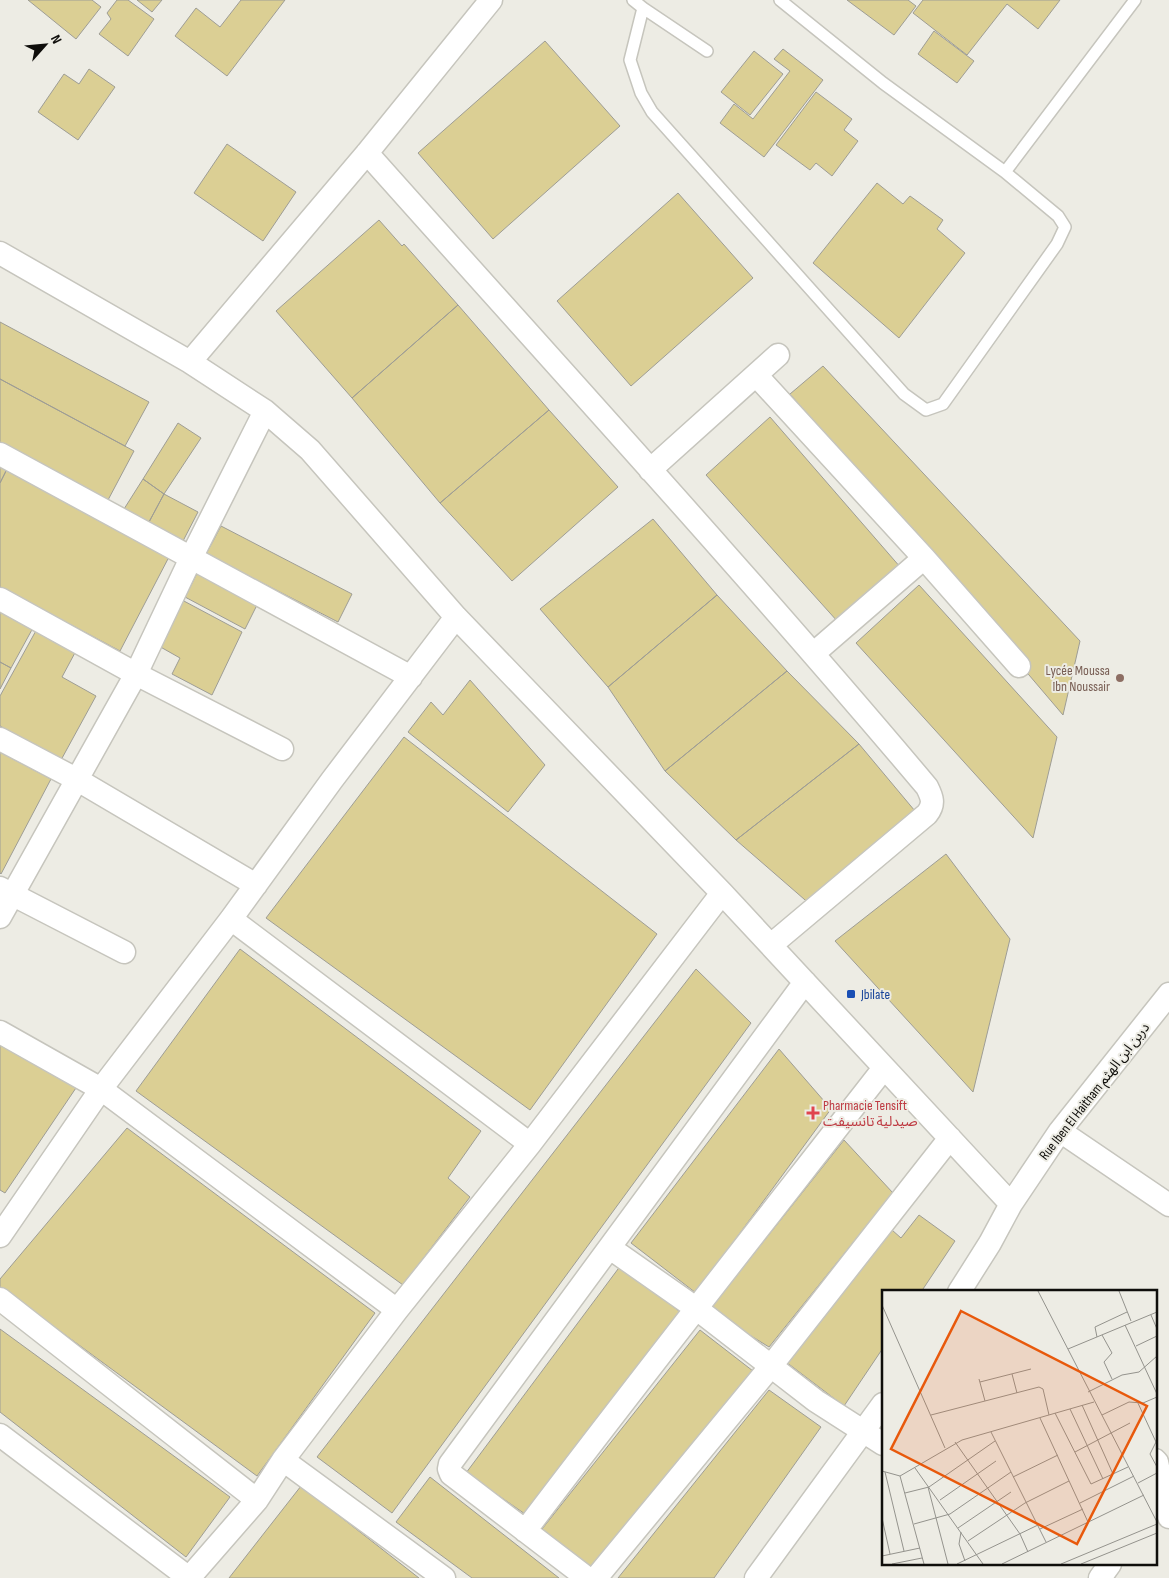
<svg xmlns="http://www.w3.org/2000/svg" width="1169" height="1578" font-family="'Sofia Sans Condensed','Noto Sans Arabic',sans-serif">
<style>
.building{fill:#dbcf94;stroke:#9e9d95}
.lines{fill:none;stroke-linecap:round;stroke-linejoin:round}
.lane-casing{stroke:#c6c5bd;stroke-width:14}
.street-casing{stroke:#c6c5bd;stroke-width:25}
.lane{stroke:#fff;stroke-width:11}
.street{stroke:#fff;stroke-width:22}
.education-dot{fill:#8d6e63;stroke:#edece4;stroke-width:2}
.transit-dot{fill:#1a4fb4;stroke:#edece4;stroke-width:2}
.health-dot{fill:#e0444e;stroke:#edece4;stroke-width:2}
.labels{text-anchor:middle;stroke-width:4;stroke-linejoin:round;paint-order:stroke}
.education-label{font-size:14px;fill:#785e54;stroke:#edece4;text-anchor:end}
.transit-label{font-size:14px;fill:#164399;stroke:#edece4;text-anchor:start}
.street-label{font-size:14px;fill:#0f0e0b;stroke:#edece4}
.health-label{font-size:14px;fill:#be3a42;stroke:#edece4;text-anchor:start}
.inset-road{fill:none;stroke:#94938d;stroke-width:1}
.view{fill:#e8590c;fill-opacity:0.15;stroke:#e8590c;stroke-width:2.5}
.inset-edge{fill:none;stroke:#0f0e0b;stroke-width:2.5}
</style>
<rect width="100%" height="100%" fill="#edece4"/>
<path class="building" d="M28 0H92L101 7 76 39Z
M117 0H128L154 19 128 56 99 34 111 19 107 13Z
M137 0H162L152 12Z
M241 0H285L227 76 175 36 196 8 220 27Z
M847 0H908L916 6 894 35Z
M923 0H1060L1038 29 1007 4 967 55 913 13Z
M934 31 974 61 957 83 918 54Z
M545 41 620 126 493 239 418 153Z
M783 49 823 80 764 157 720 123 734 104 753 119 790 71 774 59Z
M754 51 783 74 750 115 721 92Z
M89 69 115 87 78 140 38 112 64 74 79 84Z
M816 92 852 119 844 130 858 141 832 176 816 163 810 170 776 145Z
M227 144 296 192 263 241 194 193Z
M877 183 903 204 910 196 943 220 937 229 965 253 899 338 813 263Z
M678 193 753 278 631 386 557 301Z
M379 220 402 246 404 244 458 305 352 398 276 311Z
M458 305 549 410 440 503 352 398Z
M0 322 149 402 125 446 0 379Z
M823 366 1080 641 1063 715 790 394Z
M0 379 134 451 108 500 0 443Z
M549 410 618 487 512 581 440 503Z
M770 417 901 568 838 622 706 475Z
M178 423 201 438 164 494 143 479Z
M0 465 7 469 0 483Z
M7 469 170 555 120 651 0 587V483Z
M143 479 164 494 149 522 124 509Z
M164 494 198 512 183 541 149 522Z
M653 519 717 595 608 687 540 609Z
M221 526 352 594 338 622 206 554Z
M199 569 259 601 245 629 185 597Z
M919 585 1057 737 1033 838 856 643Z
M717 595 787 671 665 771 608 687Z
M182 600 242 632 212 695 172 674 180 658 157 645Z
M0 607 34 626 11 668 0 662Z
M38 627 77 649 62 677 96 696 61 760 0 726V696Z
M0 662 11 668 0 689Z
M787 671 859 744 736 840 665 771Z
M470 680 545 765 508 812 408 732 431 702 443 715Z
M404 737 657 934 530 1110 266 918Z
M859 744 920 817 812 906 736 840Z
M0 752 51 779 1 874 0 873Z
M946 854 1010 939 973 1092 835 941Z
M240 949 481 1131 448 1178 470 1197 403 1285 136 1091Z
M696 969 751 1023 392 1513 317 1457Z
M0 1037 80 1082 5 1193 0 1190Z
M779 1049 831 1109 696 1293 631 1243Z
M127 1128 375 1313 257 1476 0 1287V1279Z
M844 1140 893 1193 769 1347 709 1310Z
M919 1215 955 1241 921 1292H883V1348L844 1406 786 1362 892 1230 901 1238Z
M621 1265 680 1312 525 1514 466 1473Z
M0 1329 230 1497 186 1557 0 1412Z
M700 1330 753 1371 593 1569 542 1529Z
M769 1390 821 1427 714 1578H618Z
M430 1477 559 1578H472L396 1522Z
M301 1486 419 1578H229Z"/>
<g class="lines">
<g class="lane-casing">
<path id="lane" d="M633 0 643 8 630 60 641 93 652 112 904 394 926 410 943 404 1057 244 1065 227 1058 216 1005 172 883 83 780 0
M643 8 707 51
M1005 172 1135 0"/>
</g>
<g class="street-casing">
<path id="street" d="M367 153C554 363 745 571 927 787 932 797 935 804 927 814L771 945
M0 253 190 362 265 411 310 450 456 617 722 893 1011 1204
M190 362 367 153 491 0
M756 375 924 558 1019 666
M0 454 411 677
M650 470 778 355
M0 599 136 674 282 749
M813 654 924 558
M0 739 76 779 256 885
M0 888 124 952
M0 917 136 674 191 558 265 411
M231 919 530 1144
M0 1032 101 1089 397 1310
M1060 1131 1169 1205
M0 1236 101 1089 231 919 332 780 456 617
M610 1248 697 1309 816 1401 883 1444
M959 1292 990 1243 1011 1204 1060 1131 1169 994
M0 1299 257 1500
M0 1435 189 1578
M283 1460 444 1578
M1155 1460 1157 1462 1169 1517
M525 1531C643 1375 764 1222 884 1068
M189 1578 257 1500 283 1460 397 1310 530 1144 722 893
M587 1578 451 1474 449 1469 450 1464 805 982
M596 1578 771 1366 950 1138
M756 1578 883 1404
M1100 1578 1110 1564"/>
</g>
<use href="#lane" class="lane"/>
<use href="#street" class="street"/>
</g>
<circle class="education-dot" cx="1120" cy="678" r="5"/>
<rect class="transit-dot" x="846" y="989" width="10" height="10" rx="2.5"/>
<path class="health-dot" d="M810.5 1105.5h5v5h5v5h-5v5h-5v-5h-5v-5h5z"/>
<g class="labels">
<g class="education-label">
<text x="1110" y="675">Lycée Moussa<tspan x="1110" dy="16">Ibn Noussair</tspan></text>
</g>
<g class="transit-label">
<text x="861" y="999">Jbilate</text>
</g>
<g class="street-label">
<text transform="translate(1094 1091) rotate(-52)" y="5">Rue Iben El Haitham دربن ابن الهثم</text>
</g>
<g class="health-label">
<text x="823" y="1110">Pharmacie Tensift<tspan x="823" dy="16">صيدلية تانسيفت</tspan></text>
</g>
</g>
<g transform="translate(882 1290)">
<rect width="275" height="275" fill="#edece4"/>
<path class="inset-road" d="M156 1 275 232M237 1 249 31M0 15 63 158M269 25 275 39M243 35 275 104M220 45 230 63 222 72 230 89M215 47 213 37 245 22M254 56 275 46M186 59 275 22M130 84 135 103M97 89 103 111M98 92 149 79M206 102 240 85 257 82 275 66M255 111 274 152 268 164 275 177M200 115 231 184M188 119 221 189M173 123 209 194 246 177M49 125 157 97 161 99 167 125M220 125 247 112 261 113 275 107M158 128 206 232M109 142 164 252M73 152 138 244 146 262M193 162 248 133M33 178 101 274M0 181 18 186 80 150 212 112M3 182 22 261M18 186 42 274M131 187 176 165M256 193 275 183M46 197 66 274M23 203 47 197 113 151M58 210 114 171M198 213 252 186M0 228 8 264M32 234 68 224 129 182M76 238 129 202M158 239 201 219M79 242 77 254 83 271M86 251 143 213 187 191M0 266 38 258M10 274 40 268M75 274 156 235M120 274 262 205M179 274 275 234M199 274 275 243"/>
<path class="view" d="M79 21 265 116 195 254 9 159Z"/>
<rect width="275" height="275" class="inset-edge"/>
</g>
<g transform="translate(45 45) rotate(63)" stroke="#edece4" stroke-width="4" paint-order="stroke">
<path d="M0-4L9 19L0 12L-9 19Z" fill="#0f0e0b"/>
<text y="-8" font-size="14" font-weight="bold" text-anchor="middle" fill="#0f0e0b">N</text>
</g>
</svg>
